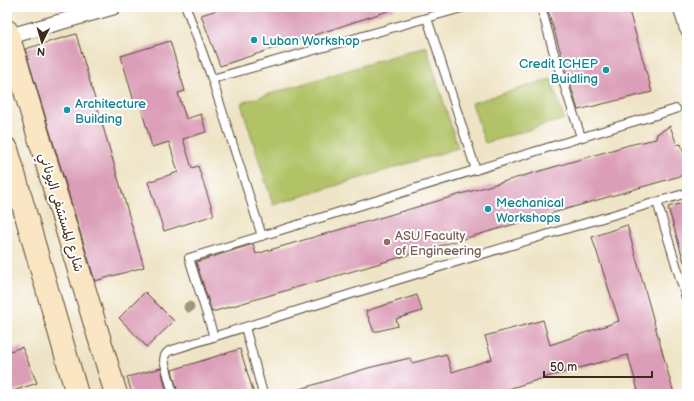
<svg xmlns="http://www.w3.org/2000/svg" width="694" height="401" font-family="'Balsamiq Sans','Playpen Sans Arabic',sans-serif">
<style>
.green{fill:#b1c366;stroke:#767642}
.building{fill:#db9db7}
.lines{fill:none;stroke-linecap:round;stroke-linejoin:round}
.lane-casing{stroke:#564637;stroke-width:10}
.street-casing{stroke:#564637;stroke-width:17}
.secondary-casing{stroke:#564637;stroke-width:24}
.lane{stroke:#fff;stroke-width:8}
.street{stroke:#fff;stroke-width:15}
.secondary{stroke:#fbe6c3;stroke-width:22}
.tree{fill:#9f9775}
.culture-dot{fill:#0f9aa8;stroke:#fff;stroke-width:1.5}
.education-dot{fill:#8d6e63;stroke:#fff;stroke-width:1.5}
.labels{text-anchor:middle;stroke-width:4;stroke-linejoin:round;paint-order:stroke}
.culture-label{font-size:13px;fill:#0d838f;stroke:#fff;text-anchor:start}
.street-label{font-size:13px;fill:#3b2a1e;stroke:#fff}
.education-label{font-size:13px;fill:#785e54;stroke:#fff;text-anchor:start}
</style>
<rect width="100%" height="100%" fill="#fff"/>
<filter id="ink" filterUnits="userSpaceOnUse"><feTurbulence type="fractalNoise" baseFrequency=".025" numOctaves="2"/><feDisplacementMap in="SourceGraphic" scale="8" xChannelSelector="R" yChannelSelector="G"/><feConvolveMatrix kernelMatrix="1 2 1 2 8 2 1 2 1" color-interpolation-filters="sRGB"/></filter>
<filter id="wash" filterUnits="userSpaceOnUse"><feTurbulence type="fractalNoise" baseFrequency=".012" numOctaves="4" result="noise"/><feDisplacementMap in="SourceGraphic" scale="16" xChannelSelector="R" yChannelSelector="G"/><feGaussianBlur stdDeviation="0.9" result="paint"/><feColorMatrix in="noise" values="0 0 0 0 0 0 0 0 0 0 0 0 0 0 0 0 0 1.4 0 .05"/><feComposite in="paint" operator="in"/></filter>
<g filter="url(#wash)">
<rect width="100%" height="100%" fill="#eee3c4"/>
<path class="green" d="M426 46 458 148 273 205 241 103Z
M551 79 564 119 485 143 472 103Z"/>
<g id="blocks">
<path class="building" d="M227 7H394V9L220 66 201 15Z
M547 7H628L652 92 578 110Z
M76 34 144 267 95 281 25 49Z
M170 41 185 91 178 93 186 119 201 114 206 132 183 139 192 168 198 166 214 215 164 231 148 182 178 172 169 142 152 147 140 104 135 105 121 56Z
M670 126 677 145 681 144 687 164V174L212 312 196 262 253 244 256 254 629 145 656 139 657 134Z
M687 202V261L684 262 668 207Z
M627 225 674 394H639L628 355 553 375 502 391 503 394H295L294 391 368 368 410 358 412 363 446 354 452 372 492 359 485 336 543 320 550 345 619 321 592 237Z
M145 292 174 321 147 347 119 318Z
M417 295 422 311 396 319 398 326 374 332 366 311Z
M22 347 37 383 7 393V352Z
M240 349 254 394H178L172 370Z
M161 368 167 394H132L127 377Z"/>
</g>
</g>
<g filter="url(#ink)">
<use href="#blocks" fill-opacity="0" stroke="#564637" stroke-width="1"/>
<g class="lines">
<g class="lane-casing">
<path id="lane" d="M186 7 212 79 262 236
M541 7 553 50 581 137
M427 18 476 170
M212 79 465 7
M657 202 687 301
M245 327 263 394
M214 337 189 258C352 209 513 157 676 109
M173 394 164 360C164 356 165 354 169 351 341 296 514 244 687 193"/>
</g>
<g class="street-casing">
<path id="street" d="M681 7 687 28
M7 37 113 7"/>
</g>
<g class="secondary-casing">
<path id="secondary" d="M7 31 116 394
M7 149 77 394"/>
</g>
<use href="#lane" class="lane"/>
<use href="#street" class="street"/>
<use href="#secondary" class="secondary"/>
</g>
<circle class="tree" cx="189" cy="307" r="5.5"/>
</g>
<g class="culture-dot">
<circle cx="254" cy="40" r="4"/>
<circle cx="606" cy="70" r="4"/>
<circle cx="67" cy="110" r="4"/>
<circle cx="488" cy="209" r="4"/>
</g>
<circle class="education-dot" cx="387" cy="242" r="4"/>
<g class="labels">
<g class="culture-label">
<text x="262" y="45">Luban Workshop</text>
<text x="598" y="68" text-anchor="end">Credit ICHEP<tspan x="598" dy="15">Buidling</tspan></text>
<text x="75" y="108">Architecture<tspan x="75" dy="15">Building</tspan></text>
<text x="496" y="207">Mechanical<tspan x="496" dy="15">Workshops</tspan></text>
</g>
<g class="street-label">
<text transform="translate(62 212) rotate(73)" y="5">شارع المستشفى اليوناني</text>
</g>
<g class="education-label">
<text x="395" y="240">ASU Faculty<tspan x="395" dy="15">of Engineering</tspan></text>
</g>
</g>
<rect width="694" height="401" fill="none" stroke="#fff" stroke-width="24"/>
<g transform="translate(42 42) rotate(185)" stroke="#ffffff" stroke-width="3" paint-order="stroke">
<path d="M0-3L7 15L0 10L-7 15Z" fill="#3b2a1e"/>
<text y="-6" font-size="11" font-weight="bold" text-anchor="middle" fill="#3b2a1e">N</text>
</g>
<path d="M544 371v6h108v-6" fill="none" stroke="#3b2a1e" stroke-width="2"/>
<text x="550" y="371" font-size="12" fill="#3b2a1e" stroke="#ffffff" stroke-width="3" paint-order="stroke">50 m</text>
</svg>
